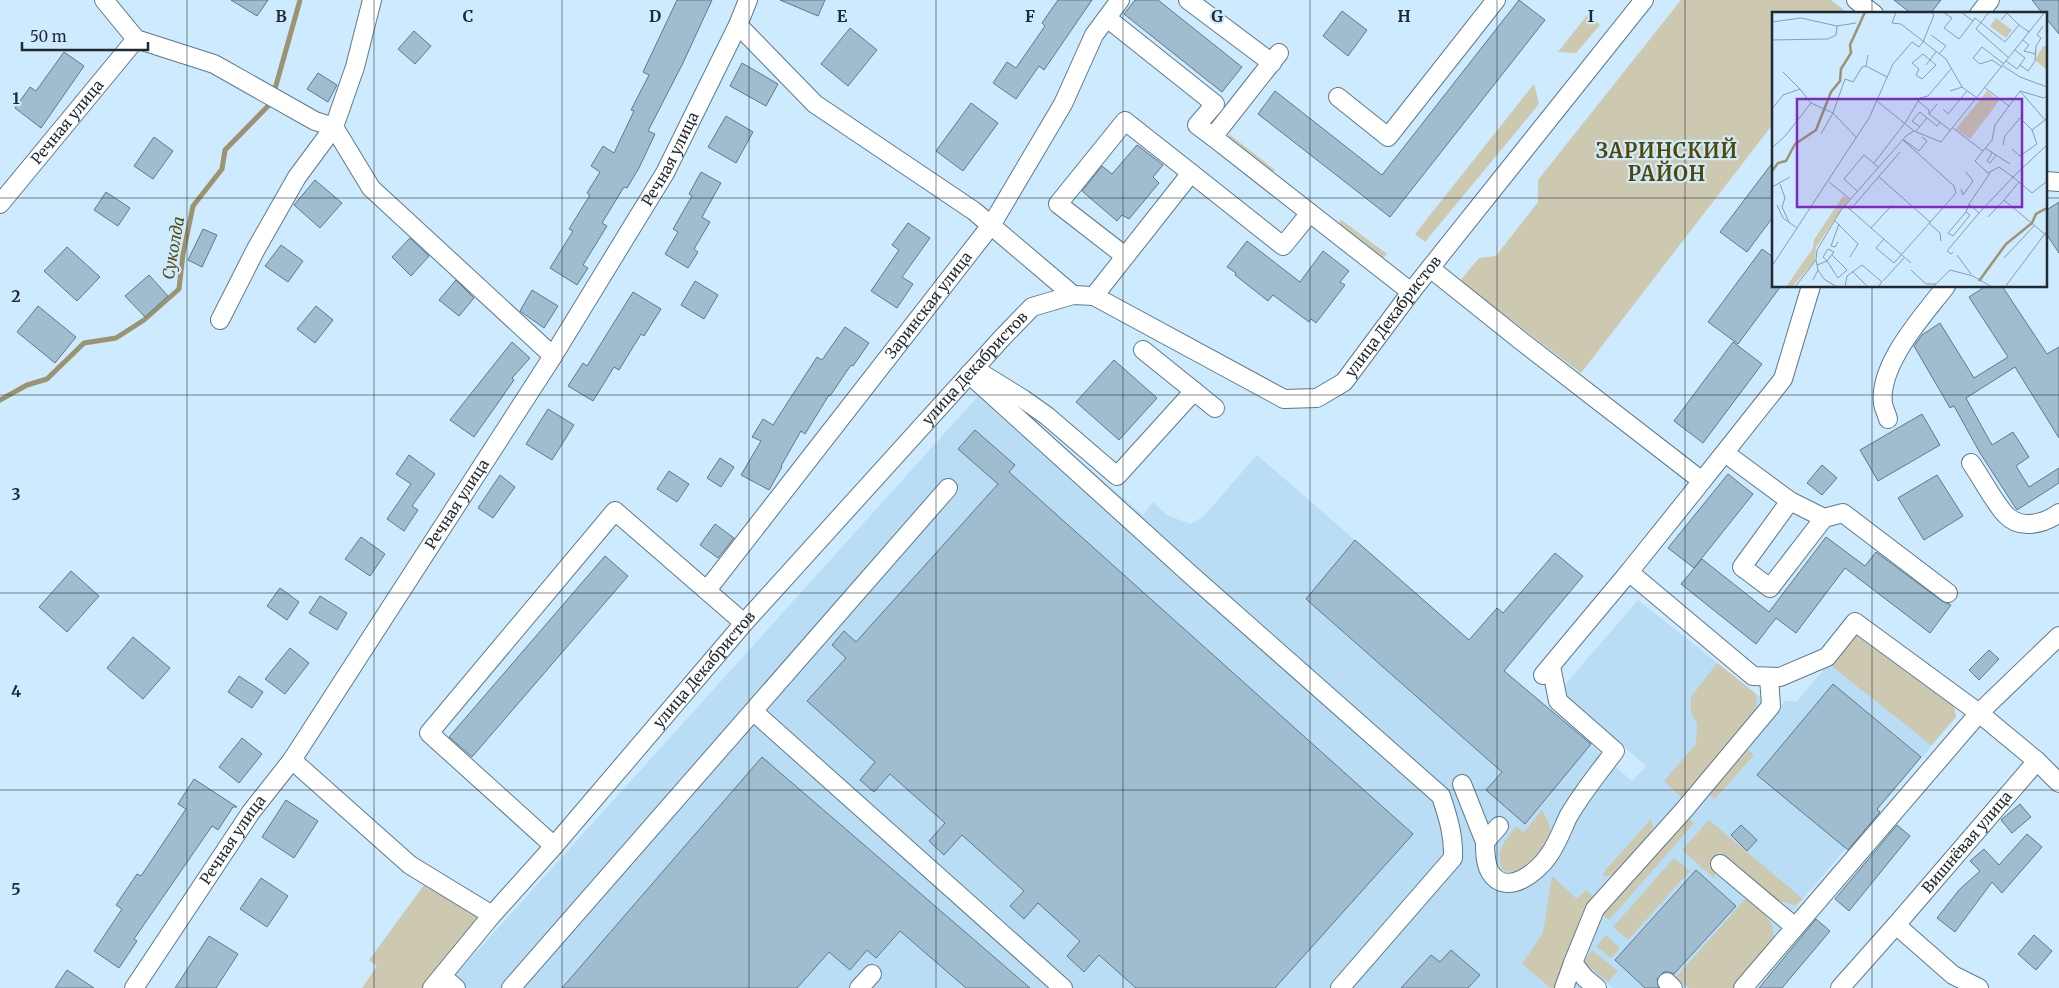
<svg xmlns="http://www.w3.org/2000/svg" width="2059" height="988" font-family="Merriweather,serif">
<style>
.built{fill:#b9ddf5}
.green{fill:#cdc8b0}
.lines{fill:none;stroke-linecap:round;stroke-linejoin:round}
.stream{stroke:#9c9371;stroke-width:5}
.building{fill:#a0bccf;stroke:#5f798a}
.minor-casing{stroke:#5f7a8b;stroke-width:20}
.minor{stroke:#fff;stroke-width:18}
.grid{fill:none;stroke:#1e2930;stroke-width:1;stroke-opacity:0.55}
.labels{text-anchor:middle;stroke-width:4.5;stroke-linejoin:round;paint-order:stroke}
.street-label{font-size:15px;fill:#1e2930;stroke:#cdeafe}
.water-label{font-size:16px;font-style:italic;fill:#584a0c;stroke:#cdeafe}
.district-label{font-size:20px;font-weight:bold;letter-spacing:1px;fill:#544603;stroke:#cdeafe}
.inset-river{fill:none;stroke:#9c9371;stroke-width:2.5}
.inset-road{fill:none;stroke:#879dac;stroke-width:1}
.view{fill:#7b2cbf;fill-opacity:0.15;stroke:#7b2cbf;stroke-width:2.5}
.inset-edge{fill:none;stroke:#1e2930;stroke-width:2.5}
.grid-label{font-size:16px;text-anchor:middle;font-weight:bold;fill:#1e2930;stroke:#cdeafe;stroke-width:4.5;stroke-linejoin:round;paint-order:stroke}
</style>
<rect width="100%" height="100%" fill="#cdeafe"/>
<path class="built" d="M990 383 1143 515 1153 502 1167 515 1190 524 1203 517 1257 455 1632 781 1646 766 1567 697 1564 686 1638 600 1777 710 1785 701H1797L1854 634 1954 707 1956 717 1803 899 1733 988H1613L1591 971 1579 986 1581 988H444Z"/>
<path class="green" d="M1681 0H1831L1849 14H1773V124L1581 373 1460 281 1479 258 1496 256 1538 202V180Z
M1588 14 1600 25 1576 53 1558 52Z
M1534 84 1539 104 1425 242 1415 234Z
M1229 134 1275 170 1268 175 1229 144Z
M1340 219 1387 254 1379 262 1340 233Z
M1854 634 1954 707 1956 717 1931 745 1829 664Z
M1717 663 1756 694 1757 699 1756 713 1685 801 1664 781 1696 744 1697 724 1691 713V697Z
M1748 750 1754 755 1715 799 1709 794Z
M1542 810C1547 819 1553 829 1550 839 1548 844 1543 848 1540 851 1530 863 1519 877 1502 870 1495 851 1504 841 1516 827L1524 832Z
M1688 818 1694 823 1609 920 1603 915Z
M1651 819 1653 827 1649 836 1617 874 1603 877 1604 872Z
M1709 820 1803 899 1795 905 1776 900 1720 852 1709 865 1715 873V879L1682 850Z
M1674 858 1690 871 1628 940 1613 927Z
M1552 876 1577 899 1586 890 1596 898 1556 988H1551L1522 964 1543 933Z
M424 885 484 918 426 988H362L377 966 369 960Z
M1747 897C1763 910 1778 924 1773 946L1734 988H1689L1676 977Z
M1606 935 1620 948 1611 958 1596 946Z
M1592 950 1618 971 1608 982 1591 968 1589 970 1585 967V960Z"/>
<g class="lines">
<path class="stream" d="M0 400 27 385 47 379 84 343 116 338 144 320 179 289 183 254 193 206 222 169 225 150 271 103 300 0"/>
</g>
<path class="building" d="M231 0H268L257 16Z
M677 0H712L683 63 648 131 655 134 639 168 627 188 624 187 602 223 607 226 583 265 588 268 577 285 550 268 573 231 569 229 590 195 587 193 600 172 591 166 603 146 614 153 634 111 631 110 649 75 643 72Z
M780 0H825L818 16Z
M1058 0H1092L1044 70 1039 66 1016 99 993 83 1007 62 1016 68 1045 26 1042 23Z
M1135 0H1158L1242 67 1222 92 1124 14Z
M1519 0 1545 20 1390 217 1258 114 1275 91 1382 175Z
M1894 0H1941L1930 14H1912Z
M2032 0H2059V34L2045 17V14H2043Z
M1342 11 1367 30 1348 56 1323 36Z
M850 28 877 50 848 86 821 64Z
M414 31 431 46 415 64 398 49Z
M64 52 84 66 41 128 15 108 30 87 36 91Z
M742 63 778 84 766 106 730 86Z
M318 73 337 85 328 102 307 89Z
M971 103 998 123 963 171 936 151Z
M726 116 753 132 736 163 708 147Z
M154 137 173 151 153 179 134 166Z
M1137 145 1163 165 1153 177 1159 183 1129 219 1122 215 1117 221 1082 191 1102 166 1112 174Z
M1773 162V217L1747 252 1720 232Z
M701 172 721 183 702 217 710 222 694 249 698 252 688 268 665 254 678 232 673 229 692 196 689 194Z
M315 180 342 203 320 228 294 205Z
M106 192 130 208 118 226 94 210Z
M2059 202V253L2045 232V211Z
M908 223 930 238 902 277 913 284 897 308 871 291 899 250 892 245Z
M203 229 217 235 202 267 188 260Z
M410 238 429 256 411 276 392 257Z
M1247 241 1300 282 1323 251 1349 271 1340 282 1345 285 1316 323 1311 319 1309 322 1273 295 1268 301 1235 275 1236 273 1227 267Z
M281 245 303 261 288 282 265 266Z
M67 247 100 277 77 301 44 271Z
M1762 249 1773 257V286H1781L1738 344 1708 322Z
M149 275 168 296 145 317 125 296Z
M456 280 474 298 459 316 439 300Z
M695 281 718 295 704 319 681 305Z
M1986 286H2002L2047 354 2059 347V438L2015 367 1966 398 1992 445 2013 432 2029 457 2016 466 2029 487 2059 468V483L2017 510 1980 453 1954 406 1950 408 1914 346 1922 335 1940 323 1974 378 2008 357 1969 297Z
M532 290 558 306 544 328 520 311Z
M633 292 661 309 644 336 641 334 619 370 614 367 593 401 568 386 583 363 587 366Z
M38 306 76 337 55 363 17 332Z
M316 306 333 320 315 343 297 329Z
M845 327 869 343 853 366 851 365 830 396 829 395 805 434 801 431 781 466 782 467 769 490 741 475 761 441 752 437 763 419 773 425 817 357 822 360Z
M512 342 530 358 512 378 514 380 474 437 450 420Z
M1733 342 1762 364 1703 443 1674 421Z
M1114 360 1157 398 1119 440 1076 402Z
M548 409 574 425 552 460 526 444Z
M1922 414 1940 445 1878 481 1860 450Z
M975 430 1015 465 1009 472 1413 834 1275 988H1136L1099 955 1084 972 1067 956 1080 941 1038 903 1024 919 1010 906 1024 891 962 835 944 855 929 841 945 823 890 774 874 792 860 780 875 762 807 701 846 658 832 645 844 631 856 642 998 484 958 449Z
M409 455 435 474 412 506 418 510 404 531 387 519 411 484 396 474Z
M720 458 734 467 721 487 707 478Z
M1822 465 1837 478 1822 495 1807 483Z
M669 471 689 484 677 502 657 489Z
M1728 474 1753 494 1694 568 1668 548Z
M500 475 515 487 493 518 478 508Z
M1937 475 1963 516 1924 540 1898 498Z
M715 524 734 538 718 558 700 545Z
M361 537 385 554 370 576 345 559Z
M1826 537 1865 566 1876 552 1942 601 1951 605 1930 633 1845 568 1796 633 1776 618 1756 644 1681 584 1702 559 1769 612Z
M1355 540 1469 640 1497 608 1503 613 1555 553 1583 576 1504 671 1591 744 1525 824 1486 790 1502 772 1306 599Z
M605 556 628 576 472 757 449 737Z
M71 571 99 596 67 632 39 607Z
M280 588 299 602 287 620 267 606Z
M320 596 347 613 337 630 309 613Z
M133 637 170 668 143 699 107 668Z
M290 648 309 663 285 694 265 679Z
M1989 650 1999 659 1979 680 1969 670Z
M239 676 263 692 252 708 228 692Z
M1833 684 1921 757 1877 809 1880 812 1848 850 1757 775Z
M242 738 262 754 239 783 219 767Z
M762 757 899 875 1030 988H966L900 931 876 958 867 950 850 970 829 952 797 988H562Z
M194 779 237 807H233L218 830 212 826 134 939 137 941 119 968 94 951 122 909 116 905 137 874 141 876 186 809 178 804Z
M286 800 318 821 294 858 262 837Z
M2020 804 2031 817 2012 833 2001 820Z
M1741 825 1757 840 1747 851 1731 835Z
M1897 825 1910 836 1849 911 1835 899Z
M2027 834 2042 847 2002 893 1992 882 1955 932 1937 918 1959 890 1980 871 1970 861 1984 849 1999 865Z
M1696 870 1736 906 1674 974 1669 972H1664L1657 979 1659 988H1645L1615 960Z
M261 878 288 896 267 927 240 909Z
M1816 919 1830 931 1782 988H1759Z
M2034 935 2052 951 2036 970 2018 954Z
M209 936 238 954 216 988H175Z
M1451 950 1480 975 1468 988H1401L1431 955 1440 962Z
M67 970 94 988H55Z"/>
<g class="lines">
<g class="minor-casing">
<g id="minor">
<path d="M104 0 136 39 214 64 315 121 334 127 371 188 553 356"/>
<path d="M1188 0 1272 63"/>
<path d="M1856 0 1874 14"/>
<path d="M1979 14 1990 0"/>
<path d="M1107 18 1215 104 1197 125 1213 137"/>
<path d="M738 25 815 104 974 211 1073 295"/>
<path d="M1279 53 1213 137 1411 292"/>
<path d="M1338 97 1388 137 1496 0"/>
<path d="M2045 181 2059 182"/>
<path id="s1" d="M0 204 136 39"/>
<path d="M1125 256 1058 204 1125 121 1191 173"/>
<path d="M1430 268 1520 340 1702 481 1783 379 1811 286"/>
<path d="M1094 296 1191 173 1283 246 1310 213"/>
<path d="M220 320 256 249 297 177 334 127 355 67 372 0"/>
<path d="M976 370 1023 399 1047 416 1117 476 1194 391 1143 350"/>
<path d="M969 374 1191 575 1441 796C1448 817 1454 836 1453 858L1340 988"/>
<path d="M1194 391 1215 408"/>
<path d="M1888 419C1887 414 1884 409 1883 404 1878 364 1924 315 1946 286"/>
<path d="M1725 453 1790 501 1824 518 1843 513 1948 593"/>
<path d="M1971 463C1981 477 1995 504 2006 515 2020 530 2044 524 2059 513"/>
<path d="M1702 481 1629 572 1753 676 1780 677 1827 657 1855 622 1979 713 1743 988"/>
<path d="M1790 501 1742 567 1770 588 1824 518"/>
<path id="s2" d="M707 590 992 224 1063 104 1094 35 1120 0"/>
<path d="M2059 636 1979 713 2037 761 2059 783"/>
<path d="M1543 675 1629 572"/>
<path d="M754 712 1063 988"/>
<path d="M292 760 410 865 492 915"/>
<path d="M1462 784 1485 842"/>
<path d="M1499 826 1485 842C1485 851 1485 863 1490 872 1506 898 1538 872 1549 855 1557 844 1562 830 1568 817 1581 794 1599 772 1615 751L1558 701 1551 666"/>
<path d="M554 846 429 733 615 511 744 623"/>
<path d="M1720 864 1795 927"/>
<path id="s3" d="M1896 925 2037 761"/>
<path d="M442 976 456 988"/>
<path d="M1667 982 1673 988"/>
<path id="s4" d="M134 988 251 812 292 760 553 356 665 173 738 25 748 0"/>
<path id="s5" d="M432 988 492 915 554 846 744 623 1002 338 1032 307 1073 295 1094 296 1284 399 1317 398 1344 382 1411 292 1644 0"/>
<path d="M511 988 948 488"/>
<path d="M859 988 872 974"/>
<path d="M1564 988 1573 963"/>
<path d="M1597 988 1585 978 1573 963 1595 909 1684 810 1771 706 1769 677"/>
<path d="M1840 988 1896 925 1953 975 1979 988"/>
</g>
</g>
<use href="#minor" class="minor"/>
</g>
<path class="grid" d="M187 0V988M374 0V988M562 0V988M749 0V988M936 0V988M1123 0V988M1310 0V988M1497 0V988M1685 0V988M1872 0V14M0 198H1773M2045 198H2059M1872 286V988M0 395H2059M0 593H2059M0 790H2059"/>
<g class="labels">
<g class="street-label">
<text dy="5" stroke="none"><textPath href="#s1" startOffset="106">Речная улица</textPath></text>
<text dy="5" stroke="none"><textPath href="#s4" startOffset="988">Речная улица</textPath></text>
<text dy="5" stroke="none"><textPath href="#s2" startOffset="361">Заринская улица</textPath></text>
<text dy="5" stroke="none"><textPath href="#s5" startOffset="1334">улица Декабристов</textPath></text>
<text dy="5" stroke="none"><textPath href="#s5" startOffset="824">улица Декабристов</textPath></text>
<text dy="5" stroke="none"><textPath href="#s4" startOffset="582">Речная улица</textPath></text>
<text dy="5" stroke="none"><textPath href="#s5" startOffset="419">улица Декабристов</textPath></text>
<text dy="5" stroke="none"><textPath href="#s4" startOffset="178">Речная улица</textPath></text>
<text dy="5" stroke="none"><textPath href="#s3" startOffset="109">Вишнёвая улица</textPath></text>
</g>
<g class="water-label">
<text transform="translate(173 248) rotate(-80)" y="6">Суколда</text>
</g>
<g class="district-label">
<text x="1667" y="158">ЗАРИНСКИЙ<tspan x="1667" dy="23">РАЙОН</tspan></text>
</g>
</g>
<g transform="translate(1772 12)">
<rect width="275" height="275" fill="#cdeafe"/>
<path d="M224 6 240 18 234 26 218 14ZM271 34H275V58L263 48ZM215 79 227 89 198 127 184 117ZM71 184 77 187 44 235 43 249 20 275H14L41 236 42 228Z" fill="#cdc8b0"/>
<path class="inset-river" d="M0 159 6 151 14 149 23 132 44 118 59 80 68 69 69 57 79 41 78 33 93 0M207 269 234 232 260 211 264 202 275 196"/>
<path class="inset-road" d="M124 0 120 11 129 12 174 47 190 75M171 0 180 6 172 16 187 27 201 9M189 0 201 9 203 6 233 30 247 13 257 20M217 0 204 17 237 46M229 8 235 1 247 13M0 10 29 6 65 14 84 11M159 23 174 34 167 42M0 28 56 27 64 23 65 14M251 28 257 33 252 39 264 42M151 42 164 53 150 67 144 63 147 57 140 51ZM96 43 94 54 115 65M234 49 245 57 253 46 243 38M154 53 164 40M248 53 256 59 263 49 264 34 269 26 265 23 271 14M231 54 248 65 275 75M230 55 220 48 208 52 201 46 210 35 232 52M11 60 28 77M213 76 237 94M178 79 190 75 205 86M248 79 273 108 275 106M248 79 272 86 275 84M105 89 142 119 169 130 273 0M146 89 157 98V102M165 92 157 102 178 118M0 97 11 83 28 77 39 91 61 101 85 126M171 97 176 102 195 79M148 115 140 109 148 100 155 106M181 116 211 139 220 128 223 113 248 79M144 119 155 106 165 114 168 110M49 122 61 101 73 67 81 70 90 55 94 54M132 128 147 139 155 129 150 125M231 133 233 124 248 106 260 118M275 133 241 165 260 181 275 169M0 136 14 123 39 91M213 136 238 152M240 137 248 144 265 132 260 118 273 108M211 139 203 149 216 161 227 155 241 165 207 201 197 192 218 161M220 141 215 149 218 151 224 143M102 151 133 111 148 86 156 84 179 57M107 165 158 210M57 170 78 187M8 172 13 186 10 195 17 210M0 175 18 165M189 177 191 183 201 169 194 160M85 179 72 167 92 143 106 155M232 188 247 170M5 193 11 206 25 216M73 193 139 251M78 198 128 140M194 200 176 221 181 224 198 203 194 200 197 192M216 205 232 188 275 224M63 209 86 232 78 245M157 211 168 221 169 229M99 216 120 193M112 227 104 236 122 251 184 181 182 174 131 128M66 230 63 235 59 234 67 212M56 237 62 240 55 249 51 245ZM181 240 179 242 175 239 207 201M185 243 199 262M232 246 262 214M45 253 55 249 66 266 75 258 60 243M0 254 97 106 121 52 140 30 147 35 151 30 162 3 159 0M46 258 52 267 65 275M139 258 154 272H164M80 259 96 275M41 268 46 258 44 248M111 269 132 246M23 275 44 248 45 238 69 198 134 124 142 119M73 275 75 264 90 253 110 270 106 275M161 275 178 258 201 264 220 275M233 275 275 219"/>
<path class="view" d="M25 87H250V195H25Z"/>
<rect width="275" height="275" class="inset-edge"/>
</g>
<g class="grid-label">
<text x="281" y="22">B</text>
<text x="468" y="22">C</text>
<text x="655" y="22">D</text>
<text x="842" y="22">E</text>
<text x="1030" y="22">F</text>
<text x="1217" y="22">G</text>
<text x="1404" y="22">H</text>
<text x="1591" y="22">I</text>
<text x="16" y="104">1</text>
<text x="16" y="302">2</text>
<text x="16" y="500">3</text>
<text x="16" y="697">4</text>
<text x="16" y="895">5</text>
</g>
<path d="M22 42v8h126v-8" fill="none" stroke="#1e2930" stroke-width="2.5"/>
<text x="30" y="42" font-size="15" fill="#1e2930" stroke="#cdeafe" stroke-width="4" paint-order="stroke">50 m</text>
</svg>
